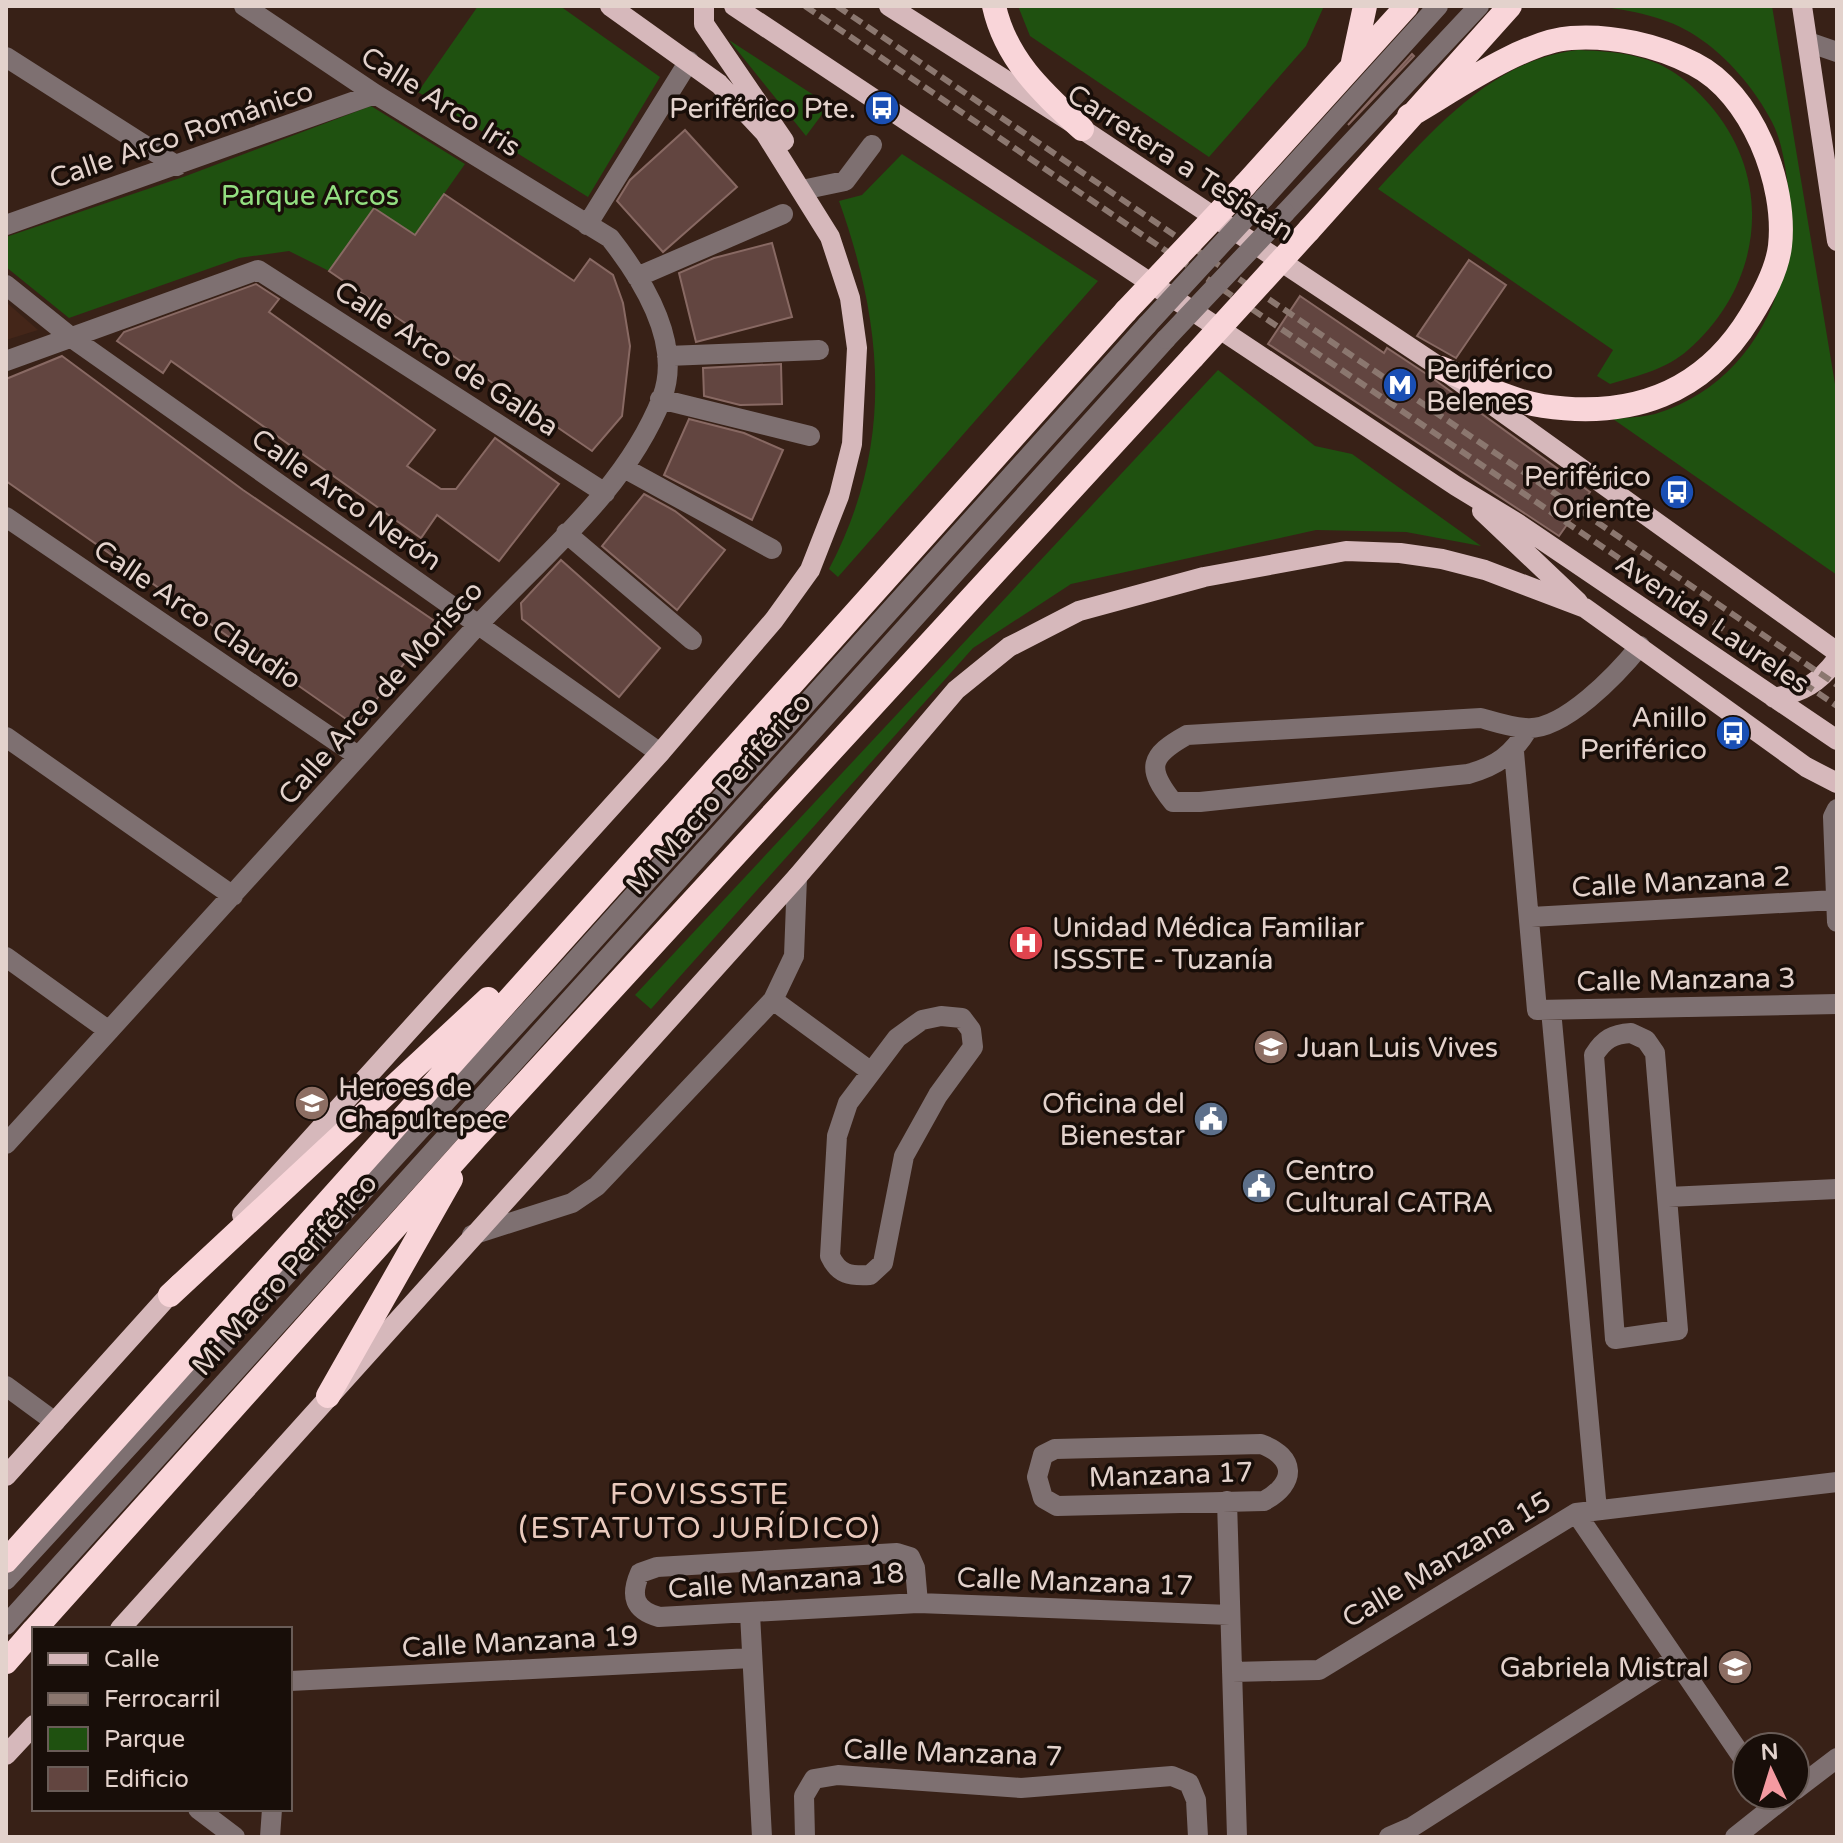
<svg xmlns="http://www.w3.org/2000/svg" width="1843" height="1843" font-family="'Varela Round',sans-serif">
<style>
.built{fill:#442619}
.green{fill:#1f5110}
.building{fill:#624540;stroke:#886963;stroke-width:2}
.lines{fill:none;stroke-linecap:round;stroke-linejoin:round}
.minor{stroke:#7e7071;stroke-width:20}
.major{stroke:#d6b8bb;stroke-width:20}
.highway{stroke:#f9d5d9;stroke-width:24}
.rail{stroke:#8b776f;stroke-width:6;stroke-dasharray:12 6;stroke-linecap:butt}
.minor-bridge{stroke:#7e7071;stroke-width:20}
.highway-bridge{stroke:#f9d5d9;stroke-width:24}
.labels{text-anchor:middle;stroke-width:7;stroke-linejoin:round;paint-order:stroke}
.street-label{font-size:28px;fill:#e3d2cc;stroke:#180e09}
.poi-label{font-size:28px;fill:#e3d2cc;stroke:#180e09;text-anchor:end}
.park-label{font-size:28px;fill:#93df81;stroke:#180e09}
.neighbourhood-label{font-size:30px;letter-spacing:2px;fill:#eacabd;stroke:#180e09}
</style>
<rect width="100%" height="100%" fill="#382117"/>
<path class="built" d="M6 302 38 330 6 340Z"/>
<path class="green" d="M478 6H560L660 77 588 197 418 92Z
M1018 6H1324L1306 46 1209 157 1030 36Z
M1597 6H1772L1837 396V575L1613 419C1626 418 1642 417 1655 414 1754 384 1800 282 1788 186 1785 165 1782 141 1772 122 1755 89 1727 56 1696 36 1668 17 1630 10 1597 6Z
M729 40 829 105 806 136Z
M1578 50C1600 51 1623 52 1645 59 1670 66 1693 85 1709 104 1775 179 1763 285 1688 350 1667 369 1637 376 1610 384L1597 376 1613 350 1378 189C1434 129 1492 60 1578 50Z
M371 106 465 164 415 235 374 208 329 271 289 251 239 258 69 318 6 267V237L186 176Z
M902 154 1098 281 838 577 829 569C894 446 884 327 839 201L862 195Z
M1218 370 1315 446 1352 454 1481 546 1406 532 1316 530 1071 584 973 648 651 1009 635 995Z"/>
<path class="building" d="M1412 54 1414 56 1348 125Z
M685 130 737 187 663 252 617 201 630 180Z
M444 194 574 281 590 259 613 275 623 303 630 346 622 416 592 451 329 271 374 208 415 235Z
M772 243 792 317 696 342 679 273 714 258Z
M1469 260 1506 285 1456 358 1417 336Z
M256 284 279 299 269 312 435 430 407 466 441 489H456L495 438 559 484 499 561 437 515 421 538 171 361 163 373 117 341 124 332Z
M1300 296 1384 353 1387 348 1428 375 1590 492 1559 536 1268 344Z
M62 356 243 490 436 622 356 726 6 481V379Z
M781 364 782 404 740 405 704 396 703 368Z
M689 419 744 433 783 450 752 520 664 475Z
M644 494 675 511 725 550 677 610 602 546Z
M561 560 660 648 619 697 522 619 521 603Z"/>
<g class="lines">
<path class="minor" d="M1808 42 1837 52
M6 57 177 166
M802 190 845 181 872 145
M1264 198 1438 6
M1285 213 1479 6
M6 225 375 94
M587 225 689 61
M637 277 783 214
M6 285 72 338 660 753
M667 356 819 350
M6 361 258 270 605 493
M660 399 810 436
M624 468 772 549
M6 517 358 756
M566 533 692 640
M1528 729C1512 755 1497 766 1468 774L1200 802H1173C1146 768 1149 756 1187 735L1481 718C1495 722 1510 727 1525 728 1563 732 1618 673 1640 646
M6 737 233 896
M1514 752 1537 1010 1837 1004
M1837 809 1833 817 1837 922
M1531 917 1835 900
M6 957 109 1031
M773 1000 870 1071
M1551 1010 1597 1510
M941 1016 962 1018 971 1030 973 1047 938 1095 904 1156 883 1263 870 1275C850 1276 839 1275 830 1256L837 1136 848 1103 897 1038 922 1020Z
M1631 1033 1646 1040 1655 1053 1678 1330 1615 1339 1594 1055C1604 1039 1613 1034 1631 1033Z
M6 1144C159 976 312 808 465 639 533 563 624 495 662 398 683 343 643 280 610 238L375 94 244 6
M1668 1197 1837 1189
M472 1235 572 1203 597 1186 773 1000 794 956 797 877
M6 1386 55 1422
M1261 1444C1296 1457 1297 1483 1264 1501L1057 1506 1043 1498 1037 1477 1043 1455 1055 1449Z
M1227 1501 1237 1837
M1576 1513 1747 1764
M6 1580 564 973 1147 325
M918 1603 915 1568 910 1557 897 1553 657 1567 640 1573C630 1596 634 1610 659 1617L918 1603 1230 1615
M750 1614 762 1837
M6 1625 1166 339
M1232 1672 1319 1670 1576 1513 1837 1482
M290 1681 752 1658
M1795 1790 1837 1758
M198 1809 235 1837
M270 1837 272 1809
M805 1837 804 1796 814 1779 838 1775 1021 1788 1172 1776 1189 1783 1196 1800 1198 1837
M1389 1837 1412 1827 1674 1660
M1735 1837 1788 1795"/>
<path class="major" d="M704 6V24L784 141
M734 6 1456 486 1517 523 1837 740
M889 6 1082 129 1441 368 1837 652
M1802 6 1837 241
M1482 511 1578 602
M1774 698C1803 692 1819 683 1837 659
M242 1215 660 753 774 620 810 570 839 496 852 444 857 348 850 298 830 237 765 133 719 84 610 6
M6 1476 180 1283
M120 1629 797 877 956 690 1009 647 1079 611 1204 577 1346 551 1400 553 1442 559 1485 570 1585 608 1806 767 1837 783
M6 1755 34 1725"/>
<path class="highway" d="M994 6C1006 60 1042 92 1082 129
M1353 62 1365 6
M1409 116C1451 92 1523 41 1571 38 1612 35 1657 45 1694 64 1752 93 1787 184 1780 246 1777 271 1763 296 1750 317 1703 394 1631 419 1543 406 1509 401 1473 381 1441 368
M1245 185 1407 6
M1309 230 1510 6
M170 1295 488 999
M328 1396 451 1179
M6 1561 1126 311
M35 1629 475 1138 1193 357
M6 1662 34 1630"/>
<path class="rail" d="M805 6 1837 706
M837 6 1837 685"/>
<path class="minor-bridge" d="M1147 325 1264 198
M1166 339 1285 213"/>
<path class="highway-bridge" d="M1126 311 1245 185
M1193 357 1309 230"/>
</g>
<defs>
<g id="bus-disc" transform="scale(1.8)"><circle r="9.5" fill="#1a4fb4" stroke="#180e09"/><path d="M-5-6H5V4H4V6H2V4H-2V6H-4V4H-5ZM-3.5-4V0h7V-4ZM-3.5 1.2v1.5H-2V1.2ZM2 1.2v1.5H3.5V1.2Z" fill="#fff"/></g>
<g id="metro-disc" transform="scale(1.8)"><circle r="9.5" fill="#1a4fb4" stroke="#180e09"/><path d="M-5.5 5V-5H-3L0 0L3-5H5.5V5H3V-.5L0 4L-3-.5V5Z" fill="#fff"/></g>
<g id="hospital-disc" transform="scale(1.8)"><circle r="9.5" fill="#e0444e" stroke="#180e09"/><path d="M-5-5h3v3.5h4V-5h3V5h-3V1.5h-4V5h-3Z" fill="#fff"/></g>
<g id="school-disc" transform="scale(1.8)"><circle r="9.5" fill="#8d6e63" stroke="#180e09"/><path d="M0-5L7-2L0 1L-7-2ZM-4 1L0 2.5L4 1V4Q0 6-4 4Z" fill="#fff"/></g>
<g id="civic-disc" transform="scale(1.8)"><circle r="9.5" fill="#5c6f8a" stroke="#180e09"/><path d="M-.6-6.5H3V-4.5H.6V-3L4-1V1h2V6H-6V1h2V-1L-.6-3ZM-1.2 2.5V6h2.4V2.5Z" fill="#fff"/></g>
</defs>
<g fill-rule="evenodd">
<use href="#bus-disc" x="882" y="108"/>
<use href="#metro-disc" x="1400" y="385"/>
<use href="#bus-disc" x="1677" y="492"/>
<use href="#bus-disc" x="1733" y="733"/>
<use href="#hospital-disc" x="1026" y="943"/>
<use href="#school-disc" x="1271" y="1047"/>
<use href="#school-disc" x="312" y="1103"/>
<use href="#civic-disc" x="1211" y="1119"/>
<use href="#civic-disc" x="1259" y="1186"/>
<use href="#school-disc" x="1735" y="1667"/>
</g>
<g class="labels">
<g class="street-label">
<text transform="translate(441 101) rotate(32)" y="10">Calle Arco Iris</text>
<text transform="translate(181 134) rotate(-19)" y="10">Calle Arco Románico</text>
<text transform="translate(1181 162) rotate(33)" y="10">Carretera a Tesistán</text>
<text transform="translate(447 358) rotate(33)" y="10">Calle Arco de Galba</text>
<text transform="translate(347 499) rotate(35)" y="10">Calle Arco Nerón</text>
<text transform="translate(198 614) rotate(34)" y="10">Calle Arco Claudio</text>
<text transform="translate(1713 623) rotate(34)" y="10">Avenida Laureles</text>
<text transform="translate(380 692) rotate(-48)" y="10">Calle Arco de Morisco</text>
<text transform="translate(718 793) rotate(-48)" y="10">Mi Macro Periférico</text>
<text transform="translate(1681 881) rotate(-3)" y="10">Calle Manzana 2</text>
<text transform="translate(1686 979) rotate(-1)" y="10">Calle Manzana 3</text>
<text transform="translate(284 1274) rotate(-48)" y="10">Mi Macro Periférico</text>
<text transform="translate(1171 1474) rotate(-2)" y="10">Manzana 17</text>
<text transform="translate(1446 1559) rotate(-31)" y="10">Calle Manzana 15</text>
<text transform="translate(786 1580) rotate(-4)" y="10">Calle Manzana 18</text>
<text transform="translate(1075 1581) rotate(2)" y="10">Calle Manzana 17</text>
<text transform="translate(520 1641) rotate(-3)" y="10">Calle Manzana 19</text>
<text transform="translate(953 1752) rotate(2)" y="10">Calle Manzana 7</text>
</g>
<g class="poi-label">
<text x="856" y="118">Periférico Pte.</text>
<text x="1426" y="379" text-anchor="start">Periférico<tspan x="1426" dy="32">Belenes</tspan></text>
<text x="1651" y="486">Periférico<tspan x="1651" dy="32">Oriente</tspan></text>
<text x="1707" y="727">Anillo<tspan x="1707" dy="32">Periférico</tspan></text>
<text x="1052" y="937" text-anchor="start">Unidad Médica Familiar<tspan x="1052" dy="32">ISSSTE - Tuzanía</tspan></text>
<text x="1297" y="1057" text-anchor="start">Juan Luis Vives</text>
<text x="338" y="1097" text-anchor="start">Heroes de<tspan x="338" dy="32">Chapultepec</tspan></text>
<text x="1185" y="1113">Oficina del<tspan x="1185" dy="32">Bienestar</tspan></text>
<text x="1285" y="1180" text-anchor="start">Centro<tspan x="1285" dy="32">Cultural CATRA</tspan></text>
<text x="1709" y="1677">Gabriela Mistral</text>
</g>
<g class="park-label">
<text x="310" y="205">Parque Arcos</text>
</g>
<g class="neighbourhood-label">
<text x="700" y="1504">FOVISSSTE<tspan x="700" dy="34">(ESTATUTO JURÍDICO)</tspan></text>
</g>
</g>
<rect width="1843" height="1843" fill="none" stroke="#e3d2cc" stroke-width="16"/>
<rect x="32" y="1627" width="260" height="184" fill="#180e09" stroke="#695c57" stroke-width="2"/>
<rect x="48" y="1653" width="40" height="12" fill="#d6b8bb" stroke="#695c57" stroke-width="2"/>
<text x="104" y="1667" font-size="24" fill="#e3d2cc">Calle</text>
<rect x="48" y="1693" width="40" height="12" fill="#8b776f" stroke="#695c57" stroke-width="2"/>
<text x="104" y="1707" font-size="24" fill="#e3d2cc">Ferrocarril</text>
<rect x="48" y="1727" width="40" height="24" fill="#1f5110" stroke="#695c57" stroke-width="2"/>
<text x="104" y="1747" font-size="24" fill="#e3d2cc">Parque</text>
<rect x="48" y="1767" width="40" height="24" fill="#624540" stroke="#695c57" stroke-width="2"/>
<text x="104" y="1787" font-size="24" fill="#e3d2cc">Edificio</text>
<g transform="translate(1771 1771) rotate(356)"><circle r="38" fill="#180e09" stroke="#695c57" stroke-width="2"/>
<path d="M0-6L14 30L0 20L-14 30Z" fill="#f49aa1"/>
<text y="-12" font-size="22" font-weight="bold" text-anchor="middle" fill="#e3d2cc">N</text>
</g>
</svg>
